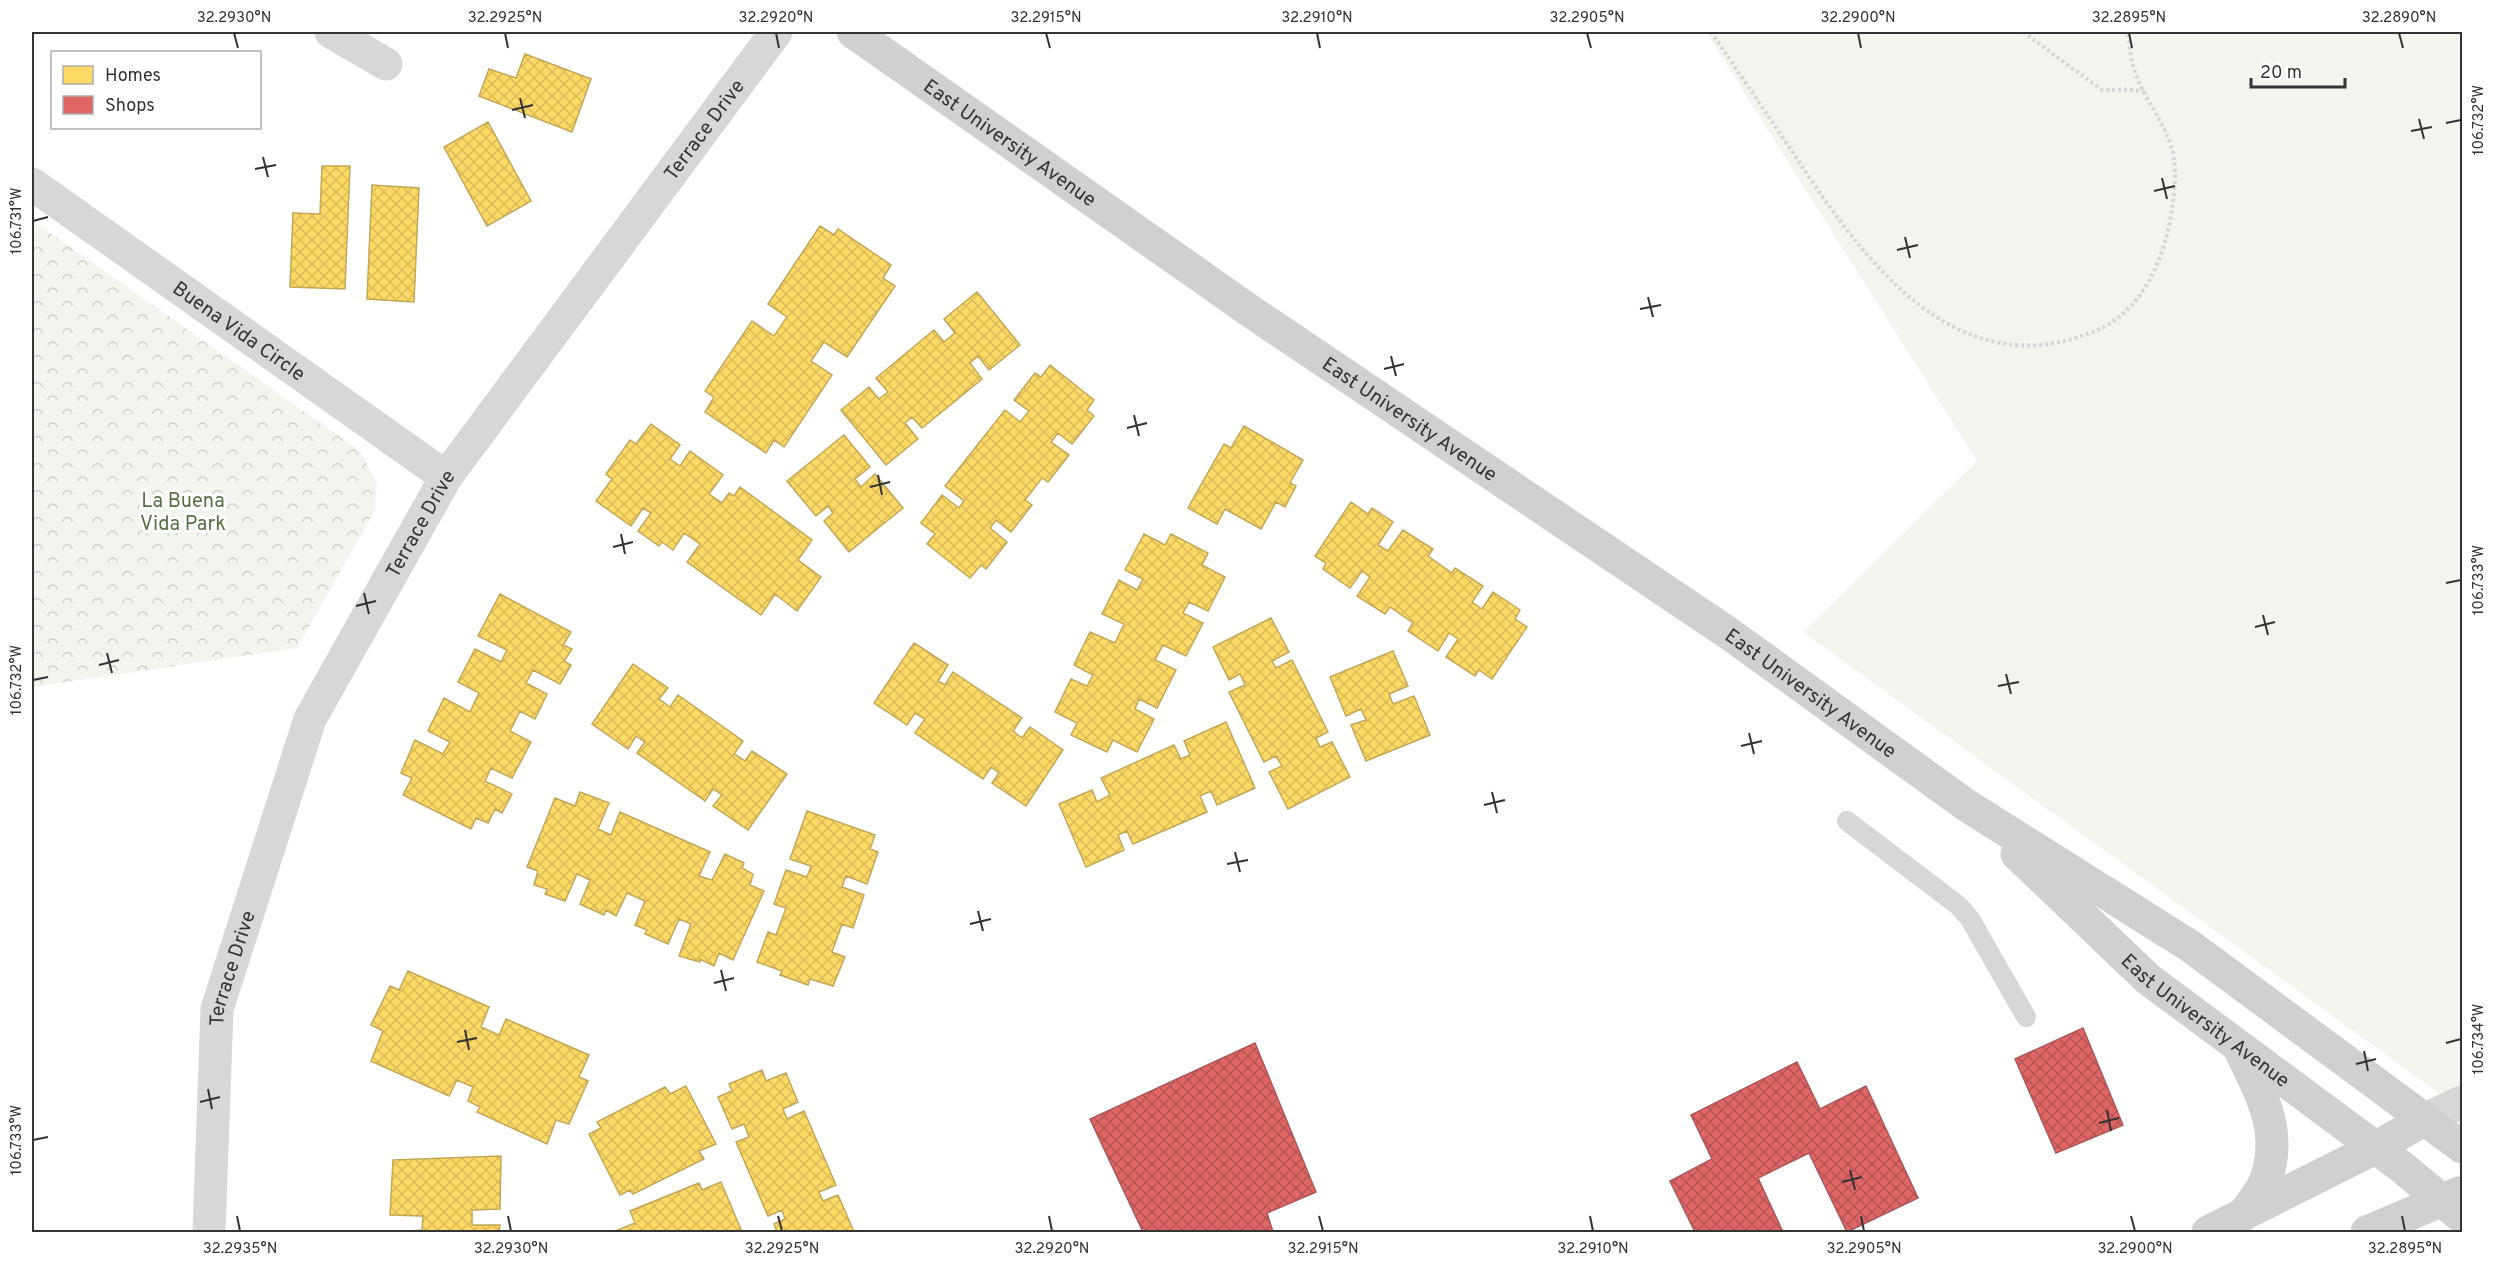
<svg xmlns="http://www.w3.org/2000/svg" width="2494" height="1264" font-family="Overpass,sans-serif">
<style>
.grass{fill:#f1f5ed}
.park{fill:url(#park-crowns)}
.homes{fill:url(#homes-cross-hatch);stroke:#c2a757;stroke-width:1.5}
.shops{fill:url(#shops-cross-hatch);stroke:#ac5757;stroke-width:1.5}
.lines{fill:none;stroke-linecap:round;stroke-linejoin:round}
.path{stroke:#d6d6d6;stroke-width:4;stroke-dasharray:3 3;stroke-linecap:butt}
.service{stroke:#d7d7d7;stroke-width:20}
.minor{stroke:#d7d7d7;stroke-width:33}
.tertiary{stroke:#d7d7d7;stroke-width:33}
.secondary{stroke:#d0d0d0;stroke-width:33}
.ticks{fill:none;stroke:#333;stroke-width:2}
.labels{text-anchor:middle;stroke-width:6;stroke-linejoin:round;paint-order:stroke}
.street-label{font-size:20px;fill:#333;stroke:#fff}
.park-label{font-size:20px;fill:#56703f;stroke:#fff}
.neatline{fill:none;stroke:#333;stroke-width:2}
.ticks-label{font-size:15px;text-anchor:middle;fill:#333}
</style>
<defs>
<pattern id="park-crowns" width="20" height="18" patternUnits="userSpaceOnUse" patternTransform="scale(1.5)"><rect width="20" height="18" fill="#f1f5ed"/><path d="M2 6a3 3 0 1 1 6 0M12 15a3 3 0 1 1 6 0" fill="none" stroke="#cfd2cc"/></pattern>
<pattern id="homes-cross-hatch" width="8" height="8" patternUnits="userSpaceOnUse" patternTransform="scale(1.5)"><rect width="8" height="8" fill="#ffd966"/><path d="M0 0l8 8M0 8l8-8" fill="none" stroke="#dbbb59"/></pattern>
<pattern id="shops-cross-hatch" width="8" height="8" patternUnits="userSpaceOnUse" patternTransform="scale(1.5)"><rect width="8" height="8" fill="#e06666"/><path d="M0 0l8 8M0 8l8-8" fill="none" stroke="#b65555"/></pattern>
</defs>
<rect width="100%" height="100%" fill="#fff"/>
<path class="grass" d="M1706 32H2462V1110L1803 632 1977 461Z"/>
<path class="park" d="M32 220 360 451 377 483 375 510 297 648 32 687Z"/>
<path class="homes" d="M525 54 591 79 572 132 479 96 489 69 516 78Z
M488 122 531 201 487 226 444 147Z
M322 166H350L345 289 290 287 293 213 320 214Z
M372 185 419 188 414 302 367 299Z
M820 226 834 235 838 229 891 265 883 278 895 286 847 357 824 342 811 361 832 375 784 447 774 440 766 453 705 412 714 397 705 391 752 321 774 336 787 317 768 304Z
M977 292 1020 345 989 370 978 356 970 363 982 379 922 428 912 417 905 423 918 439 886 465 841 410 869 387 879 399 888 392 876 378 934 330 944 342 955 333 944 319Z
M1050 365 1094 400 1087 410 1094 416 1072 444 1058 433 1051 442 1069 455 1048 482 1042 478 1025 500 1032 505 1011 532 996 520 990 528 1007 542 986 569 981 565 970 578 927 544 935 534 921 523 942 495 959 508 964 501 945 486 1005 410 1020 422 1029 411 1014 400 1035 373 1041 377Z
M651 424 680 445 670 459 680 466 690 451 723 475 709 494 722 503 729 493 734 496 740 487 812 540 798 560 821 577 797 611 775 594 761 615 687 562 700 544 684 533 673 550 662 542 659 546 638 531 651 513 643 508 631 526 596 501 612 479 606 474 630 440 636 444Z
M1244 426 1303 460 1290 483 1296 486 1285 507 1276 502 1261 529 1225 509 1217 524 1188 508 1224 444 1231 448Z
M844 435 870 467 855 479 861 487 875 474 903 508 849 552 824 521 833 513 828 506 816 516 787 481Z
M1351 502 1368 514 1372 508 1393 522 1378 545 1388 551 1403 530 1433 549 1428 556 1452 573 1455 568 1483 586 1472 602 1482 609 1493 592 1520 610 1515 619 1527 627 1492 679 1479 670 1475 676 1446 657 1458 639 1449 633 1438 651 1408 631 1413 623 1390 607 1385 614 1357 596 1370 577 1362 571 1350 588 1323 569 1326 563 1315 556Z
M1144 534 1165 545 1171 534 1208 553 1202 565 1225 577 1208 611 1189 602 1183 613 1203 623 1186 656 1163 645 1155 660 1176 670 1157 708 1139 699 1135 709 1154 719 1137 752 1113 740 1107 752 1071 735 1077 723 1055 712 1071 679 1087 686 1093 675 1074 665 1090 632 1115 643 1124 624 1102 614 1119 580 1137 590 1143 579 1125 570Z
M500 594 571 632 563 645 572 649 564 661 571 665 560 684 533 670 526 683 547 694 535 719 520 711 510 731 531 742 512 778 491 768 485 781 512 794 502 813 495 809 488 823 476 818 471 829 403 795 412 778 401 773 415 740 443 754 450 742 428 731 444 698 470 712 479 693 458 682 475 649 501 662 507 650 478 636Z
M1271 618 1289 652 1272 661 1276 668 1292 660 1328 732 1316 738 1320 747 1332 742 1350 777 1288 809 1269 772 1282 766 1276 756 1264 762 1229 692 1245 685 1240 674 1229 680 1213 647Z
M914 643 948 665 938 681 945 685 953 672 1022 718 1013 731 1022 738 1030 727 1063 750 1026 806 992 783 999 773 991 767 983 779 915 733 925 719 915 713 907 725 874 703Z
M1393 651 1408 686 1389 694 1393 704 1414 696 1430 735 1366 761 1351 725 1366 720 1361 709 1346 716 1330 677Z
M633 664 668 688 659 699 670 707 678 695 743 741 734 754 745 761 752 751 787 774 748 830 713 806 722 795 713 789 705 801 637 753 645 742 636 736 628 749 592 724Z
M1226 722 1255 788 1217 805 1211 791 1200 796 1207 812 1133 844 1127 831 1118 835 1124 850 1086 867 1059 804 1092 790 1097 802 1110 795 1101 778 1174 745 1181 759 1190 755 1184 741Z
M580 792 609 803 598 829 611 835 620 812 710 852 699 876 712 880 725 854 744 863 742 868 753 874 750 885 764 891 733 960 719 953 714 966 700 959V962L679 956 691 924 679 919 668 944 645 934 647 930 635 925 645 901 627 893 616 916 606 910 604 915 580 904 590 880 577 874 565 901 545 894 547 889 534 885 538 871 527 867 555 798 575 806Z
M807 811 875 835 870 849 878 852 867 884 846 876 842 887 864 895 853 928 842 924 832 952 845 957 833 986 810 979 808 985 780 975 782 971 757 962 768 932 776 935 786 908 774 904 786 870 807 877 811 866 790 859Z
M408 971 489 1007 481 1027 499 1035 506 1019 589 1055 579 1077 588 1081 569 1124 556 1120 547 1144 477 1112 480 1107 468 1101 473 1087 457 1080 449 1096 371 1061 383 1031 371 1025 390 986 399 990Z
M762 1070 766 1081 786 1073 798 1102 783 1109 787 1119 804 1111 836 1185 819 1192 823 1201 838 1195 854 1232H777L774 1224 785 1219 782 1210 768 1216 736 1142 749 1137 744 1124 732 1129 718 1097 732 1091 729 1084Z
M686 1086 716 1144 699 1151 704 1159 633 1194 630 1190 620 1195 589 1134 601 1128 597 1122 665 1087 670 1094Z
M501 1156 500 1209 472 1210V1225H500L499 1232H396L422 1230 423 1216 390 1215 393 1160Z
M721 1182 742 1232H613L635 1223 630 1211 699 1183 702 1190Z"/>
<path class="shops" d="M2083 1028 2123 1125 2056 1153 2015 1059Z
M1255 1043 1316 1192 1267 1213 1273 1232H1143L1090 1119Z
M1797 1062 1820 1109 1866 1086 1918 1198 1847 1232 1809 1153 1758 1178 1783 1232H1695L1670 1181 1712 1159 1691 1115Z"/>
<g class="lines">
<path class="path" d="M1711 32C1739 73 1767 114 1795 156 1862 257 1953 388 2093 332 2154 308 2173 234 2175 176 2176 131 2148 110 2135 72 2130 60 2130 44 2128 32
M2023 32 2102 90C2119 91 2128 87 2145 93"/>
<path class="service" d="M1847 821 1959 906 1970 919 2026 1017"/>
<g class="minor">
<path d="M331 32 386 64"/>
<path id="s1" d="M32 184 446 477"/>
<path d="M2424 1120 2462 1102"/>
</g>
<path class="tertiary" id="s2" d="M209 1232 217 1009 310 719 446 477 776 32"/>
<g class="secondary">
<path id="s3" d="M853 32 1253 313 1731 635 1966 805 2190 946 2462 1147"/>
<path id="s4" d="M2017 854 2148 979 2403 1168 2462 1217"/>
<path d="M2240 1050C2261 1093 2285 1135 2264 1184 2260 1194 2250 1205 2243 1215"/>
<path d="M2208 1232 2375 1148 2424 1120"/>
<path d="M2367 1232 2459 1193"/>
</g>
</g>
<path class="ticks" d="M234 33 238 48M505 33 508 48M776 33 779 48M1046 33 1050 48M1317 33 1320 48M1587 33 1591 48M1858 33 1861 48M2129 33 2132 48M2399 33 2403 48M520 98 525 118M512 110 533 105M2419 119 2424 139M2446 123 2461 120M2411 131 2432 127M263 157 268 177M255 169 276 165M2162 178 2167 199M2154 191 2175 186M33 221 48 217M1905 237 1910 258M1897 250 1918 245M1648 297 1653 317M1640 309 1661 305M1391 356 1396 376M1384 369 1404 364M1134 415 1139 436M1127 428 1147 423M878 475 882 495M870 487 890 482M621 534 625 554M613 547 633 542M2446 583 2461 580M364 593 369 614M356 606 376 601M2263 615 2268 635M2255 627 2275 622M107 653 112 673M99 665 119 660M2006 674 2011 694M33 680 48 677M1998 686 2019 682M1749 733 1754 754M1741 746 1762 741M1492 792 1497 813M1484 805 1505 800M1235 852 1240 872M1227 864 1248 860M978 911 983 931M970 924 991 919M721 970 726 991M714 983 734 978M465 1030 469 1050M457 1042 477 1038M2446 1043 2461 1039M2364 1051 2368 1071M2356 1064 2376 1059M208 1089 212 1109M200 1102 220 1097M2107 1110 2111 1131M2099 1123 2119 1118M33 1140 48 1137M1850 1170 1855 1190M1842 1182 1862 1177M237 1216 240 1231M508 1216 511 1231M778 1216 782 1231M1049 1216 1052 1231M1319 1216 1323 1231M1590 1216 1593 1231M1861 1216 1864 1231M2131 1216 2135 1231M2402 1216 2405 1231"/>
<g class="labels">
<g class="street-label">
<text dy="7" stroke="none"><textPath href="#s2" startOffset="1238">Terrace Drive</textPath></text>
<text dy="7" stroke="none"><textPath href="#s3" startOffset="192">East University Avenue</textPath></text>
<text dy="7" stroke="none"><textPath href="#s1" startOffset="254">Buena Vida Circle</textPath></text>
<text dy="7" stroke="none"><textPath href="#s3" startOffset="678">East University Avenue</textPath></text>
<text dy="7" stroke="none"><textPath href="#s2" startOffset="752">Terrace Drive</textPath></text>
<text dy="7" stroke="none"><textPath href="#s3" startOffset="1164">East University Avenue</textPath></text>
<text dy="7" stroke="none"><textPath href="#s2" startOffset="266">Terrace Drive</textPath></text>
<text dy="7" stroke="none"><textPath href="#s4" startOffset="252">East University Avenue</textPath></text>
</g>
<g class="park-label">
<text x="183" y="507">La Buena<tspan x="183" dy="23">Vida Park</tspan></text>
</g>
</g>
<rect width="2494" height="1264" fill="none" stroke="#ffffff" stroke-width="66"/>
<rect x="51" y="51" width="210" height="78" fill="#ffffff" stroke="#adadad" stroke-width="1.5"/>
<rect x="63" y="66" width="30" height="18" fill="#ffd966" stroke="#adadad" stroke-width="1.5"/>
<text x="105" y="81" font-size="18" fill="#333333">Homes</text>
<rect x="63" y="96" width="30" height="18" fill="#e06666" stroke="#adadad" stroke-width="1.5"/>
<text x="105" y="111" font-size="18" fill="#333333">Shops</text>
<path d="M2251 78v9h94v-9" fill="none" stroke="#333333" stroke-width="3"/>
<text x="2260" y="78" font-size="18" fill="#333333" stroke="#ffffff" stroke-width="4.5" paint-order="stroke">20 m</text>
<rect x="33" y="33" width="2428" height="1198" class="neatline"/>
<g class="ticks-label">
<text x="234" y="22">32.2930°N</text>
<text x="505" y="22">32.2925°N</text>
<text x="776" y="22">32.2920°N</text>
<text x="1046" y="22">32.2915°N</text>
<text x="1317" y="22">32.2910°N</text>
<text x="1587" y="22">32.2905°N</text>
<text x="1858" y="22">32.2900°N</text>
<text x="2129" y="22">32.2895°N</text>
<text x="2399" y="22">32.2890°N</text>
<text transform="translate(2478 120) rotate(-90)" y="5">106.732°W</text>
<text transform="translate(16 221) rotate(-90)" y="5">106.731°W</text>
<text transform="translate(2478 580) rotate(-90)" y="5">106.733°W</text>
<text transform="translate(16 680) rotate(-90)" y="5">106.732°W</text>
<text transform="translate(2478 1039) rotate(-90)" y="5">106.734°W</text>
<text transform="translate(16 1140) rotate(-90)" y="5">106.733°W</text>
<text x="240" y="1253">32.2935°N</text>
<text x="511" y="1253">32.2930°N</text>
<text x="782" y="1253">32.2925°N</text>
<text x="1052" y="1253">32.2920°N</text>
<text x="1323" y="1253">32.2915°N</text>
<text x="1593" y="1253">32.2910°N</text>
<text x="1864" y="1253">32.2905°N</text>
<text x="2135" y="1253">32.2900°N</text>
<text x="2405" y="1253">32.2895°N</text>
</g>
</svg>
